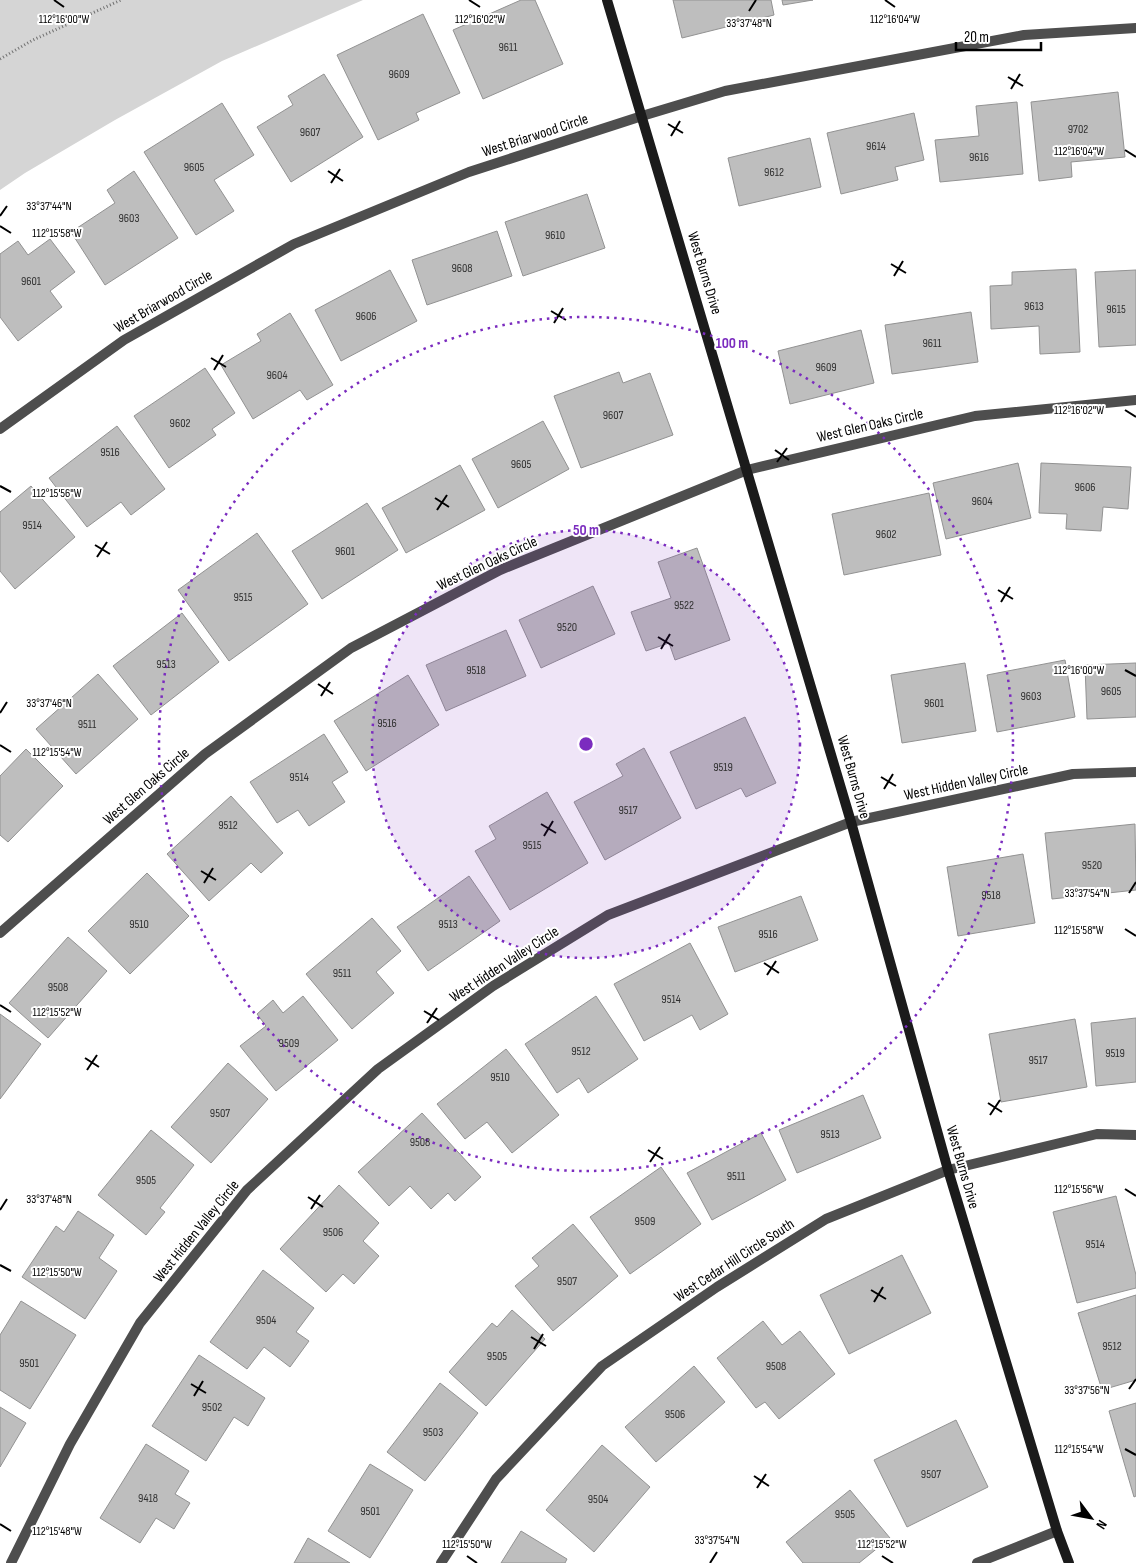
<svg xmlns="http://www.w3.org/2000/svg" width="1136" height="1563" font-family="'Sofia Sans Condensed',sans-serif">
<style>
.green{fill:#d5d5d5}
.building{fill:#bebebe;stroke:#929292}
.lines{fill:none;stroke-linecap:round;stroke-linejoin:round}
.path{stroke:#707070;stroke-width:3;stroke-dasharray:1 2.5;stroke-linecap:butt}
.street{stroke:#4e4e4e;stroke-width:10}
.secondary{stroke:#1b1b1b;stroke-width:10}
.ticks{fill:none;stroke:#000;stroke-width:2}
.ring{fill:none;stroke:#7b2cbf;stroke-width:2.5;stroke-dasharray:2.5 5}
.labels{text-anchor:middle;stroke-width:4;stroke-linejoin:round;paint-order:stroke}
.number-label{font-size:12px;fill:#303030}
.street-label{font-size:15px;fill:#000;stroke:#fff}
.ticks-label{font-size:12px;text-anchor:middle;fill:#000;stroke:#fff;stroke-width:4;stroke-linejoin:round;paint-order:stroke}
.centre{fill:#7b2cbf;stroke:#fff;stroke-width:2.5}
.ring-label{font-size:15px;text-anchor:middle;font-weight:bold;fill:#7b2cbf;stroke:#fff;stroke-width:4;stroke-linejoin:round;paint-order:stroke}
</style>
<rect width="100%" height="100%" fill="#fff"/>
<path class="green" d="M0 0H363L222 61 115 120 25 173 0 190Z"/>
<path class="building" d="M521 0H535L563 64 483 99 453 30Z
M673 0H771L774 15 682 38Z
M782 0H813L783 5Z
M423 14 460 93 416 113 419 120 378 140 337 55Z
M324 74 363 137 291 182 257 127 293 105 288 96Z
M1118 92 1125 157 1071 162 1072 177 1039 181 1031 102Z
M1017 102 1023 174 940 182 935 140 979 136 976 106Z
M222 103 254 155 214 180 234 211 196 235 144 152Z
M914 113 924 160 895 167 898 180 841 194 827 133Z
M810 138 821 187 739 206 728 158Z
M134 171 178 238 105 285 71 232 115 203 107 190Z
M587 194 605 248 523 276 505 222Z
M497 231 512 276 427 305 412 260Z
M50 239 75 272 50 291 62 307 18 341 0 317V254L18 241 28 255Z
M1076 269 1080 352 1040 354 1039 326 991 329 990 286 1012 285V272Z
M390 270 417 321 341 361 315 310Z
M1136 270V345L1099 347 1095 272Z
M971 312 978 362 892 374 885 325Z
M290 313 333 385 307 400 300 390 253 419 221 365 261 341 257 334Z
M861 330 874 383 790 404 778 351Z
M205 368 235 413 212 429 216 435 169 468 134 416Z
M619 372 623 383 650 373 673 435 581 468 554 396Z
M543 421 569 469 498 508 472 459Z
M117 426 165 489 131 515 121 502 87 527 49 478Z
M1018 463 1031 518 946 539 933 483Z
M1041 463 1131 467 1128 509 1103 507 1101 531 1066 529 1067 514 1039 513Z
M460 465 485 510 406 553 382 508Z
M31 486 75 537 15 589 0 571V512Z
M929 493 941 555 844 575 832 514Z
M367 503 398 550 322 599 292 551Z
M257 533 308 604 229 661 178 590Z
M697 548 730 640 675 660 669 643 646 651 631 612 671 598 658 562Z
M593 586 615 634 541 668 519 620Z
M182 613 219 662 151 715 113 666Z
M506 630 526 676 446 711 426 665Z
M1065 660 1075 717 997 732 987 675Z
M965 663 976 731 902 743 891 675Z
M1136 663V717L1087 719 1085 665Z
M98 674 138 719 76 774 36 729Z
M408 675 439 725 366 771 334 721Z
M745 717 776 783 746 797 741 788 696 809 670 752Z
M324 734 348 772 332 782 345 802 309 826 298 810 277 823 250 782Z
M644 748 681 818 605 860 574 802 623 776 616 764Z
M26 749 63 786 8 842 0 835V776Z
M547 792 588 863 510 910 475 851 496 839 489 826Z
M231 796 283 853 261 873 251 863 209 901 167 854Z
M1135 824 1136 890 1052 899 1045 833Z
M1023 854 1035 923 958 936 947 867Z
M147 873 189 916 130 974 88 931Z
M469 876 500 921 428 971 397 927Z
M801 896 818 940 735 972 718 927Z
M372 918 401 951 376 972 394 993 352 1029 306 974Z
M68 937 107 971 48 1038 9 1003Z
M690 943 728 1014 700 1030 692 1015 644 1041 614 984Z
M303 996 338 1040 276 1091 240 1046 266 1026 257 1014 273 1000 283 1013Z
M596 996 638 1059 588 1093 579 1078 557 1093 525 1044Z
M0 1014 41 1044 0 1099Z
M1136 1018V1082L1096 1086 1091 1023Z
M1075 1019 1087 1087 1001 1102 989 1034Z
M506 1049 559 1115 512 1153 487 1122 465 1139 437 1104Z
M228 1063 268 1099 211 1163 171 1127Z
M863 1095 881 1138 797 1173 779 1130Z
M422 1113 481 1177 455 1201 448 1193 431 1209 410 1186 389 1206 358 1172Z
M151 1130 194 1165 160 1208 165 1212 146 1235 98 1195Z
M761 1133 786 1180 712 1220 687 1173Z
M661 1167 701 1224 630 1274 590 1217Z
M339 1185 379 1223 363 1241 379 1256 354 1284 343 1274 326 1292 280 1249Z
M1116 1196 1136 1275V1288L1077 1303 1053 1212Z
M78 1211 114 1235 99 1258 117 1271 85 1319 22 1277 56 1226 64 1232Z
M573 1224 618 1276 553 1331 515 1286 539 1266 532 1258Z
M902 1255 931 1313 849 1354 820 1295Z
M263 1270 314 1308 296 1332 309 1341 290 1367 264 1347 247 1369 210 1342Z
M1136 1295V1380L1102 1390 1078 1313Z
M21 1301 76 1335 30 1409 0 1390V1335Z
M512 1310 545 1339 486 1406 449 1372 492 1323 497 1327Z
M763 1321 782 1345 800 1331 835 1374 779 1419 765 1402 756 1408 717 1358Z
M199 1355 265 1398 248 1426 234 1417 206 1461 152 1426Z
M694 1366 725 1402 656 1462 625 1427Z
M440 1383 478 1413 425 1481 387 1452Z
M1136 1403V1496L1134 1497 1109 1411Z
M0 1407 26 1423 0 1467Z
M956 1420 988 1487 907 1527 874 1460Z
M146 1444 189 1471 175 1494 190 1503 174 1529 156 1518 140 1543 100 1518Z
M602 1445 650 1487 594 1552 546 1510Z
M370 1464 413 1490 370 1558 328 1531Z
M850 1490 890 1538 859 1563H803L786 1542Z
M521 1531 567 1559 565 1563H501Z
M308 1538 350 1563H294Z"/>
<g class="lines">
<path class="path" d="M0 59 33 40 121 0"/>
<path class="street" d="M0 429 124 340 294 244 469 172 642 116 725 91 1024 35 1136 28
M0 933 205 754 351 648 500 570 747 470 975 416 1136 400
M11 1563 70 1444 140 1323 247 1190 378 1069 493 986 608 915 851 822 1073 774 1136 772
M441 1563 496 1479 602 1366 717 1287 826 1219 948 1170 1097 1134 1136 1135
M977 1563 1057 1531"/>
<path class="secondary" d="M607 0 851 822 948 1170 1057 1531 1069 1563"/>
</g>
<path class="ticks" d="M54 0 64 7M469 0 480 7M885 0 895 7M749 11 756 0M1008 77 1023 86M1011 89 1020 74M668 124 683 133M671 136 680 121M1125 150 1136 157M328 171 343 181M331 183 340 169M0 216 7 206M0 226 11 233M891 264 906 273M894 276 903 261M551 311 566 320M554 323 563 308M211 358 226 367M214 370 223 355M1125 410 1136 417M775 450 789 460M777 462 787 448M0 486 11 492M435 498 449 507M437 510 447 495M95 545 110 554M97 557 107 542M998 590 1013 599M1001 602 1010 587M658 637 673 646M661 649 670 634M1125 670 1136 676M318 684 333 694M321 696 330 682M0 713 7 702M0 745 11 752M881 777 896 786M884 789 893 774M541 824 556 833M544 836 553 821M201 871 216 880M204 883 213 868M1129 893 1136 882M1125 929 1136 936M764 963 779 973M767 975 776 961M0 1005 11 1012M424 1011 439 1020M427 1023 437 1008M85 1058 99 1067M87 1070 97 1055M988 1103 1002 1112M990 1115 1000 1100M648 1150 663 1159M650 1162 660 1147M1125 1189 1136 1196M308 1197 323 1207M311 1209 320 1195M0 1210 7 1199M0 1265 11 1271M871 1290 886 1299M874 1302 883 1287M531 1337 546 1346M534 1349 543 1334M191 1384 206 1393M1129 1389 1136 1379M194 1396 203 1381M1125 1449 1136 1455M754 1476 769 1486M757 1488 766 1474M0 1524 11 1531M467 1556 477 1563M882 1556 893 1563M710 1563 717 1552"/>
<circle cx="586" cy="744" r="214" fill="#7b2cbf" fill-opacity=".12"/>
<g class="ring">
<circle cx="586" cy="744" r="214"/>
<circle cx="586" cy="744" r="427"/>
</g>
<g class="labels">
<g class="number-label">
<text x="508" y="51">9611</text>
<text x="399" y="78">9609</text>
<text x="1078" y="133">9702</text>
<text x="310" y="136">9607</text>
<text x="876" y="150">9614</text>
<text x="979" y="161">9616</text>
<text x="194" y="171">9605</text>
<text x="774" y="176">9612</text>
<text x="129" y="222">9603</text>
<text x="555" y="239">9610</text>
<text x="462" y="272">9608</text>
<text x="31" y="285">9601</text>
<text x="1034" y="310">9613</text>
<text x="1116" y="313">9615</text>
<text x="366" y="320">9606</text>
<text x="932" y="347">9611</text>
<text x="826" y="371">9609</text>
<text x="277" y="379">9604</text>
<text x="613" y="419">9607</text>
<text x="180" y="427">9602</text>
<text x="110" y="456">9516</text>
<text x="521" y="468">9605</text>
<text x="1085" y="491">9606</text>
<text x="982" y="505">9604</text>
<text x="32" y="529">9514</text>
<text x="886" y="538">9602</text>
<text x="345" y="555">9601</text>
<text x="243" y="601">9515</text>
<text x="684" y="609">9522</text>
<text x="567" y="631">9520</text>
<text x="166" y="668">9513</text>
<text x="476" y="674">9518</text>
<text x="1111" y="695">9605</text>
<text x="1031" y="700">9603</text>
<text x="934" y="707">9601</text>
<text x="387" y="727">9516</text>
<text x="87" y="728">9511</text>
<text x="723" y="771">9519</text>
<text x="299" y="781">9514</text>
<text x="628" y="814">9517</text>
<text x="228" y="829">9512</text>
<text x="532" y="849">9515</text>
<text x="1092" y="869">9520</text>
<text x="991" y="899">9518</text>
<text x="139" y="928">9510</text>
<text x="448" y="928">9513</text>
<text x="768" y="938">9516</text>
<text x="342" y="977">9511</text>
<text x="58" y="991">9508</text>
<text x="671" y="1003">9514</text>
<text x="289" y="1047">9509</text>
<text x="581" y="1055">9512</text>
<text x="1115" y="1057">9519</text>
<text x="1038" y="1064">9517</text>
<text x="500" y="1081">9510</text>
<text x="220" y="1117">9507</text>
<text x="830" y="1138">9513</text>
<text x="420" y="1146">9508</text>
<text x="736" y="1180">9511</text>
<text x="146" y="1184">9505</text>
<text x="645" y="1225">9509</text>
<text x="333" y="1236">9506</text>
<text x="1095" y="1248">9514</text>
<text x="567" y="1285">9507</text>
<text x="266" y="1324">9504</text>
<text x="1112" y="1350">9512</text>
<text x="497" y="1360">9505</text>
<text x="29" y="1367">9501</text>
<text x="776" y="1370">9508</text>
<text x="212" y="1411">9502</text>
<text x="675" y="1418">9506</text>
<text x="433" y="1436">9503</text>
<text x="931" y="1478">9507</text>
<text x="148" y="1502">9418</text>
<text x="598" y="1503">9504</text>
<text x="370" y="1515">9501</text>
<text x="845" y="1518">9505</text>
</g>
<g class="street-label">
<text transform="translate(535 135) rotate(-18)" y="5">West Briarwood Circle</text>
<text transform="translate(705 273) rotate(73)" y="5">West Burns Drive</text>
<text transform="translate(163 301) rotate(-30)" y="5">West Briarwood Circle</text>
<text transform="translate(870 425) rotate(-13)" y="5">West Glen Oaks Circle</text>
<text transform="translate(487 563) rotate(-25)" y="5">West Glen Oaks Circle</text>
<text transform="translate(854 777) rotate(74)" y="5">West Burns Drive</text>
<text transform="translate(966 782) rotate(-12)" y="5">West Hidden Valley Circle</text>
<text transform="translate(146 786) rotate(-41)" y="5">West Glen Oaks Circle</text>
<text transform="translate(504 964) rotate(-33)" y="5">West Hidden Valley Circle</text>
<text transform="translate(963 1167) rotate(74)" y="5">West Burns Drive</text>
<text transform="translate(196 1231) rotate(-51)" y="5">West Hidden Valley Circle</text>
<text transform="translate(734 1260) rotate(-33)" y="5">West Cedar Hill Circle South</text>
</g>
</g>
<g class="ticks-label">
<text x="64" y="23">112°16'00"W</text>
<text x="480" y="23">112°16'02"W</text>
<text x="895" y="23">112°16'04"W</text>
<text x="749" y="27">33°37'48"N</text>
<text x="1079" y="155">112°16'04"W</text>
<text x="49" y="210">33°37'44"N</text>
<text x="57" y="237">112°15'58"W</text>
<text x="1079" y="414">112°16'02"W</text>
<text x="57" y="497">112°15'56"W</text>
<text x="1079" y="674">112°16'00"W</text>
<text x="49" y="707">33°37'46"N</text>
<text x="57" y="756">112°15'54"W</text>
<text x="1087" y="897">33°37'54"N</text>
<text x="1079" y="934">112°15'58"W</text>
<text x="57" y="1016">112°15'52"W</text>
<text x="1079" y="1193">112°15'56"W</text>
<text x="49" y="1203">33°37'48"N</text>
<text x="57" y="1276">112°15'50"W</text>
<text x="1087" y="1394">33°37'56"N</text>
<text x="1079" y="1453">112°15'54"W</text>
<text x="57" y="1535">112°15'48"W</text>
<text x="717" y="1544">33°37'54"N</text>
<text x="467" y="1548">112°15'50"W</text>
<text x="882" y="1548">112°15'52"W</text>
</g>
<circle cx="586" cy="744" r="8" class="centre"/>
<g class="ring-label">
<text x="732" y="348">100 m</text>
<text x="586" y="535">50 m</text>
</g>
<g transform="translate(1091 1518) rotate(122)" stroke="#ffffff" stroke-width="4" paint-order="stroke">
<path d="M0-4L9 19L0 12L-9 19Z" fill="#000000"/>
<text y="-8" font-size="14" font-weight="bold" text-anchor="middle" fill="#000000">N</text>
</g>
<path d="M956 42v8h85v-8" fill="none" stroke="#000000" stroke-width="2.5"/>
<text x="964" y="42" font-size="15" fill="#000000" stroke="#ffffff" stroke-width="4" paint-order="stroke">20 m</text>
</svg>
